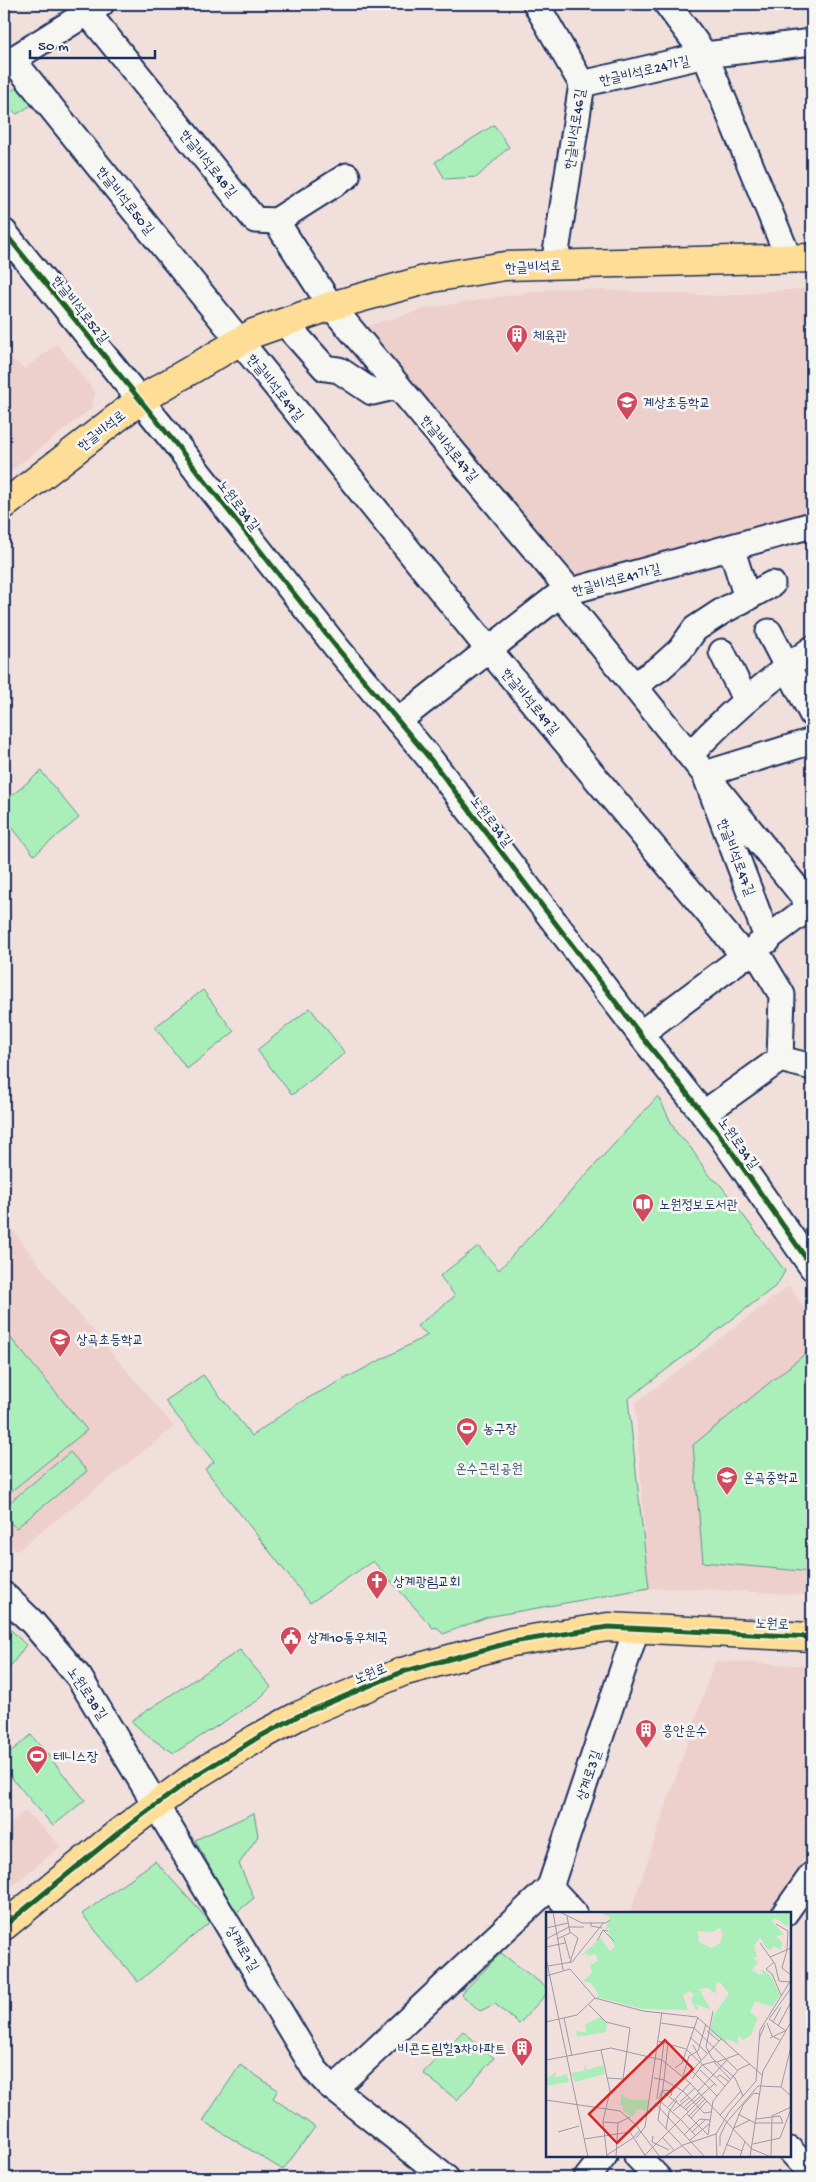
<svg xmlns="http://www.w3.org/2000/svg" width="816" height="2182" font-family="'Gochi Hand','Poor Story',sans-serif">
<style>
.built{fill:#edcfcc}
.green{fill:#aaefba;stroke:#628f8c}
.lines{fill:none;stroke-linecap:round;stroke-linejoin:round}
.minor-casing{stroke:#1b2f5e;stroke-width:29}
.major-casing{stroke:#1b2f5e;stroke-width:31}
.minor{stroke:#f6f6f2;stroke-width:25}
.major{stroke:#fedd96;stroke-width:28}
.cycleway-casing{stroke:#f6f6f2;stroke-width:8}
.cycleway{stroke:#1b5e20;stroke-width:5}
.labels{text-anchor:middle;stroke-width:5;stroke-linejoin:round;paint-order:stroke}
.street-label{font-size:14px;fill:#1b2f5e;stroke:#f6f6f2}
.poi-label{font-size:14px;fill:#1b2f5e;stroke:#f6f6f2;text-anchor:start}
.park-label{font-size:14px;fill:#385570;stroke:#f6f6f2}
.inset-road{fill:none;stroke:#9b99aa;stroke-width:1}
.view{fill:#d62828;fill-opacity:0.15;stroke:#d62828;stroke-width:2.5}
.inset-edge{fill:none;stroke:#1b2f5e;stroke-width:2.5}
</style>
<rect width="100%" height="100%" fill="#f1dfdc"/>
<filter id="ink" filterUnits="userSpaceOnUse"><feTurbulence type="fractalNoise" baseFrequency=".02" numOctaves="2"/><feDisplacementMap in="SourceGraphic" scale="10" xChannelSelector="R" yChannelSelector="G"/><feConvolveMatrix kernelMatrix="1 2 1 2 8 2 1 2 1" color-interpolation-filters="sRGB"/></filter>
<g filter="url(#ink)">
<path class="built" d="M558 288 720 296 812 288V515L570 576 364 327 428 308Z
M57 344 95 392 92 408 4 476V353L25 369Z
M4 1219 58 1289 174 1427 17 1551 4 1542Z
M789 1286 812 1319V1595L701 1589 649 1588 635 1403Z
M715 1661 812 1666V1847L767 1913H630Z
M25 1811 61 1846 4 1892V1829Z"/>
<path class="green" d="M24 82 38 101 17 114 4 103V96Z
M494 125 509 147 477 177 445 179 435 162Z
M41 771 79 818 34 855 4 817V802Z
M203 990 234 1032 187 1069 155 1027Z
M310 1008 345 1053 292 1095 257 1050Z
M658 1096 676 1132 691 1148 709 1176 719 1183 785 1271 777 1285 628 1399 649 1588 487 1617 443 1634 437 1627 433 1628 373 1561 310 1603 205 1469 214 1462 165 1401 203 1375 252 1436 295 1405 428 1335 417 1326 455 1296 440 1276 478 1246 499 1270Z
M4 1330 87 1430 4 1497Z
M811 1349 812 1572 703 1562 693 1445Z
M70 1452 87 1471 16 1528 4 1516V1507Z
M4 1623 26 1645 4 1675Z
M240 1650 271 1687 257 1701 174 1753 149 1737 131 1721Z
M31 1735 85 1800 53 1826 4 1769V1757Z
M254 1813 258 1836 239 1864 254 1898 236 1913 195 1840Z
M155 1861 210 1922 138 1982 82 1914Z
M501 1953 547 1988V1993L519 2024 495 2004 480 2011 461 1994Z
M463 2031 494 2058 457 2100 423 2073Z
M240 2065 278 2090 273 2098 315 2127 283 2170 203 2121Z"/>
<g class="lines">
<g class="minor-casing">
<path id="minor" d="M536 4 582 84 554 265
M667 4 705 55 789 259
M87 12 255 220 276 221 331 306 570 591
M12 59 489 650 745 957
M4 65 101 4
M582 84 705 55 812 42
M276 221 347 176
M4 232 175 443 337 648 431 760 640 1034 720 1135 812 1267
M284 322 325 368 339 370 372 392 398 386
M731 547 747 598
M560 594 812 907
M769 632 812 714
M722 652 745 699
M634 685 660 668 680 650 695 629 721 612 772 584
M398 721 560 594 812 525
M690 755C727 714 767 681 812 649
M768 940 705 774 812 741
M755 950 782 995 780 1059
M640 1034 811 906
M780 1059 812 1067
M703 1114 780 1059
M4 1595 32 1622 79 1677 315 2070 329 2085 446 2178
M550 1887 574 1913
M785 1913 812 1875
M334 2089 550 1887 636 1630
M790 2150 812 2174
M637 2156 658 2178
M587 2178 604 2156"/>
</g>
<g class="major-casing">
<path id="major" d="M4 505 140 400 254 333 331 306 432 278 505 266 812 258
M4 1926 117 1834 195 1776 257 1738 298 1716 402 1672 512 1642 608 1627 812 1637"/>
</g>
<use href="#minor" class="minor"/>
<use href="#major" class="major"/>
<g class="cycleway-casing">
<path id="cycleway" d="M4 232 175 443 337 648 431 760 640 1034 720 1135 812 1267
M4 1926 117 1834 195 1776 257 1738 298 1716 402 1672 512 1642 608 1627 812 1637"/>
</g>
<use href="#cycleway" class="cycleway"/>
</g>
</g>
<defs>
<g id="building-pin" transform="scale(1.125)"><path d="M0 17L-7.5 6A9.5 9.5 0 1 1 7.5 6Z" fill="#d1495b" stroke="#f6f6f2"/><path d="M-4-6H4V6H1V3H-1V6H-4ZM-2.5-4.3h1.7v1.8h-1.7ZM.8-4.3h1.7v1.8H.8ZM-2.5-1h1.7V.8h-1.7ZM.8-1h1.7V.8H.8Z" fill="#fff"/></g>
<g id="school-pin" transform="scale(1.125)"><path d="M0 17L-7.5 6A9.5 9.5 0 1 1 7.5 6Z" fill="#d1495b" stroke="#f6f6f2"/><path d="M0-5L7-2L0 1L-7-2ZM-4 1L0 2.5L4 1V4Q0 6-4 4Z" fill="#fff"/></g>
<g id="library-pin" transform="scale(1.125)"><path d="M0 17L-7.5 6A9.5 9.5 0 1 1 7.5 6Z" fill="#d1495b" stroke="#f6f6f2"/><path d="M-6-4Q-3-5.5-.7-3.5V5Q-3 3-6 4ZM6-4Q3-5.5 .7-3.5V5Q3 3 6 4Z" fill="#fff"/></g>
<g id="stadium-pin" transform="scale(1.125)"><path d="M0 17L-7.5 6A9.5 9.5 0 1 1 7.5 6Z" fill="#d1495b" stroke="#f6f6f2"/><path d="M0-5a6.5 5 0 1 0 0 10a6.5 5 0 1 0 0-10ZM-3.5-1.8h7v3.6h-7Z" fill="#fff"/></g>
<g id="church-pin" transform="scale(1.125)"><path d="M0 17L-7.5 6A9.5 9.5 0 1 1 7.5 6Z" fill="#d1495b" stroke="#f6f6f2"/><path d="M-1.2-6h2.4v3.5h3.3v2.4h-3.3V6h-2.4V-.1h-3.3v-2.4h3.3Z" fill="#fff"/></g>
<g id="civic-pin" transform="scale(1.125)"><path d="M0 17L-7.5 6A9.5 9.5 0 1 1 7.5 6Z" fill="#d1495b" stroke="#f6f6f2"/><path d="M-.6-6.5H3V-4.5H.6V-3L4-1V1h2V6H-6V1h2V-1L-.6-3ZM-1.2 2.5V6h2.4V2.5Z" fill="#fff"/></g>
</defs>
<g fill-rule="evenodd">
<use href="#building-pin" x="517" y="335"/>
<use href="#school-pin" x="627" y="402"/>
<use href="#library-pin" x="643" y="1204"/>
<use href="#school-pin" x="60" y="1339"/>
<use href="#stadium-pin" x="467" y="1428"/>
<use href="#school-pin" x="727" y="1477"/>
<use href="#church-pin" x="377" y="1581"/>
<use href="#civic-pin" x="291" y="1637"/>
<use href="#building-pin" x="646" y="1730"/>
<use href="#stadium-pin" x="37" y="1756"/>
<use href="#building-pin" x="522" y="2048"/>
</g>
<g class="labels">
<g class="street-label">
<text transform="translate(644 70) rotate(-13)" y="5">한글비석로24가길</text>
<text transform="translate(574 129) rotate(-82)" y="5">한글비석로46길</text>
<text transform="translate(209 163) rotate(51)" y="5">한글비석로48길</text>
<text transform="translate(126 200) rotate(51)" y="5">한글비석로50길</text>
<text transform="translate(533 266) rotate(-3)" y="5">한글비석로</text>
<text transform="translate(81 309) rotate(51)" y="5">한글비석로52길</text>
<text transform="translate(276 387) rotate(51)" y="5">한글비석로49길</text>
<text transform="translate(101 430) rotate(-38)" y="5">한글비석로</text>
<text transform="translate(450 448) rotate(50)" y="5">한글비석로47길</text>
<text transform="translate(239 505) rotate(52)" y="5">노원로34길</text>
<text transform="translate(616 579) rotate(-15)" y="5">한글비석로41가길</text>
<text transform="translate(531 701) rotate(50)" y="5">한글비석로49길</text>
<text transform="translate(492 821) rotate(52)" y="5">노원로34길</text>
<text transform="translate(737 857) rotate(69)" y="5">한글비석로47길</text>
<text transform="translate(739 1143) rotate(54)" y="5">노원로34길</text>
<text transform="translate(772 1623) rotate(2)" y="5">노원로</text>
<text transform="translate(370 1673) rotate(-23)" y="5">노원로</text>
<text transform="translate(88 1693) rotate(56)" y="5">노원로38길</text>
<text transform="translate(588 1775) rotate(-72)" y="5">상계로3길</text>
<text transform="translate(243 1948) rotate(59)" y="5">상계로1길</text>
</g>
<g class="poi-label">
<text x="533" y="340">체육관</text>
<text x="643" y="407">계상초등학교</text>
<text x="659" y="1209">노원정보도서관</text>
<text x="76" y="1344">상곡초등학교</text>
<text x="483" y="1433">농구장</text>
<text x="743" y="1482">온곡중학교</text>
<text x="393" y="1586">상계광림교회</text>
<text x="307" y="1642">상계10동우체국</text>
<text x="662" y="1735">흥안운수</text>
<text x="53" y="1761">테니스장</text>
<text x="506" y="2053" text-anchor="end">비콘드림힐3차아파트</text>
</g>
<g class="park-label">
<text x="489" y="1473">온수근린공원</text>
</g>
</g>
<g transform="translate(546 1912)">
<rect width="245" height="245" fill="#f1dfdc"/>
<path d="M53 0H245L242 15 229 6 226 9 238 23 230 24 236 30 235 38 228 34 225 38 220 36 214 25 208 34 211 44 207 46 212 50 206 58 214 63 217 61 214 58H217L225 64 234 83 226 95 209 89 204 100 212 106 205 123 197 128 192 123V132L180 126 182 132 164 120 168 102 183 82 174 70 170 72V82L162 76 153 77 165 98 150 92 153 98H150L145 88 148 82 143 79 137 83 142 98 97 97 50 85 53 83 45 71 37 69 46 61 44 53 52 49 49 42 42 44 40 41 33 45 55 26 64 39 69 35 62 21 64 16 59 17 64 5ZM174 16 177 23 174 31 166 36 153 30 152 19 165 20ZM55 105 61 111 60 120 31 125 30 119 40 120 39 112ZM41 152 40 158 57 153 59 162 29 170 25 161 37 159ZM10 160 9 166 21 162 23 170 0 174V167ZM76 181 78 185 87 188H103L101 199 92 197 86 205 77 199V194L74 193Z" fill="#aaefba" fill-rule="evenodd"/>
<path class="inset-road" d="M7 0 17 58M14 0 36 11H60L64 8M45 10V14L56 16M230 12 242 19 241 38M0 16 22 11M57 18 68 29M24 20 32 26 24 50M18 25 24 47M0 27 23 15H38M11 27 24 21 21 4M51 29 57 18 62 19M214 31 229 52 233 69 244 70M0 35 19 31M241 38 236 56 245 63M224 45 245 36M0 46 42 245M228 50 220 57 226 62 235 83M2 54 26 50 58 10M0 64 24 57 49 86 97 99 151 105 216 163M43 93 60 110 84 116 77 167 61 166M167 99 160 135 166 146 189 166 197 184M18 106 26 144M223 107 245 76M223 107 240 119M0 110 31 103 49 86M227 110 235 95M115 111 148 116M221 111 226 124 234 128M232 114 245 90M148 116 192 159M161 119 173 129M144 125 161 141M224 126 239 119M213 127 219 113M112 129 140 137 179 174M147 133 155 148M55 138 64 179 57 209 61 245M0 148 65 136 116 148 143 170 206 237 225 245M167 149 185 168M171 150 193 142M129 156 136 151 152 105M144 157 171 184M154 158 171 174M137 164 143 144 152 139 160 112M171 165 174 163 183 170M108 166 118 168 137 179 158 201 165 200M139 166 176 126M146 167 156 153 170 149M118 168 122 131M235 175 245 135M116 178 126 179 125 184M152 179 181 148M111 187 118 130M113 187 116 179 143 200M0 188 74 199 89 212 114 245M115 190 135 208M134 190 149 176M109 191 159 245M122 195 144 171M138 195 153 181M140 197 168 172M127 199 143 186M141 202 162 223M192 202 209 211H237M174 203 195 179M143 204 159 187M145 206 161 189M210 207 234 204 237 211M112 208 147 245M112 208 118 168M135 208 149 223M57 210 72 211 84 205M188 216 204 208M120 217 123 200 131 188M12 220 33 214M146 220 160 207M138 223 154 207 164 208M162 223 167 189 193 157 204 152M107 224 106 230 123 238M90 226 99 215 116 100M117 226 128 238M38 227 84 220 100 245M143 229 163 212M180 232 196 239M207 232 234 226 245 197M174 234V224L180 211 212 174 235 175 245 184M61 243 87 226 94 218M99 243 157 185M70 245 72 211M118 245 137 233 170 222M171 245 170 222 183 200 210 169 214 118 245 68M176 245 197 193 208 181 213 182M194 245 199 229M204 245 217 159 245 110M225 245 226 204 245 195"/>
<path class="view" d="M119 128 147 157 71 231 43 202Z"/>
<rect width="245" height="245" class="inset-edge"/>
</g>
<rect width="816" height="2182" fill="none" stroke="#f6f6f2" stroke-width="20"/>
<rect x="10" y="10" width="796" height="2162" fill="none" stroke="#1b2f5e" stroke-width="2" filter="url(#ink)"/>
<path d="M30 50v8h125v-8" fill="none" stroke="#1b2f5e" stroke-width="2.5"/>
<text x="38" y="50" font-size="15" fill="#1b2f5e" stroke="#f6f6f2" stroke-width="4" paint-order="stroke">50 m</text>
</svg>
